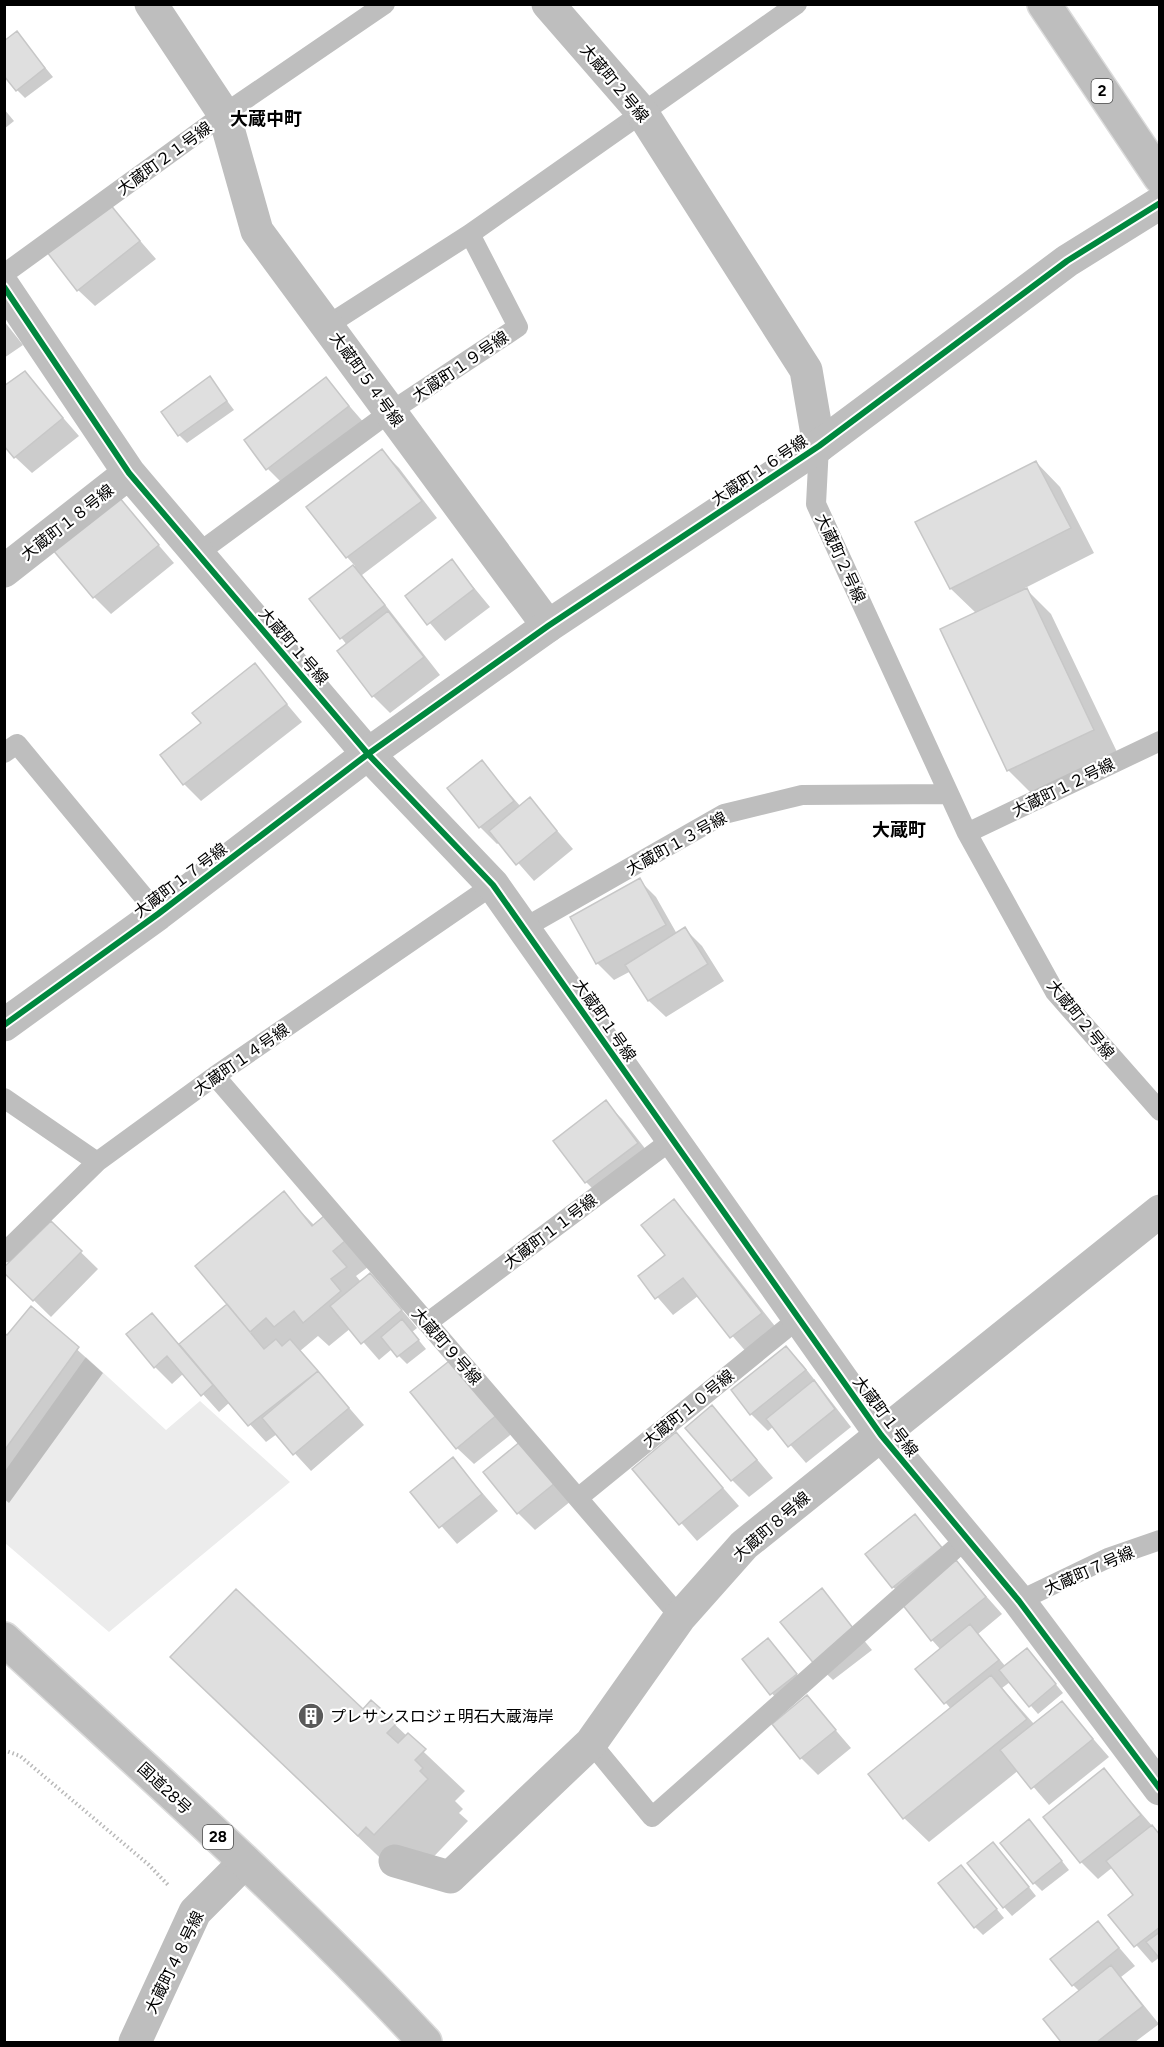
<svg xmlns="http://www.w3.org/2000/svg" width="1164" height="2047" font-family="Figtree,'Noto Sans JP',sans-serif">
<style>
.green{fill:#ececec}
.shadow{fill:#0003}
.building{fill:#dfdfdf;stroke:#c7c7c7;stroke-width:1.5}
.lines{fill:none;stroke-linecap:round;stroke-linejoin:round}
.trunk-casing{stroke:#dbdbdb;stroke-width:36}
.path{stroke:#b9b9b9;stroke-width:4;stroke-dasharray:1.5 3;stroke-linecap:butt}
.service{stroke:#bebebe;stroke-width:20}
.minor{stroke:#bebebe;stroke-width:33}
.tertiary{stroke:#bebebe;stroke-width:33}
.trunk{stroke:#bebebe;stroke-width:33}
.cycleway-casing{stroke:#fff;stroke-width:10}
.cycleway{stroke:#00873e;stroke-width:6}
.labels{text-anchor:middle;stroke-width:4.5;stroke-linejoin:round;paint-order:stroke}
.shield{fill:#fff;stroke:#4c4c4c;stroke-width:1.5}
.shield-label{font-size:15px;font-weight:bold;fill:#000}
.street-label{font-size:16px;fill:#000;stroke:#fff}
.poi-label{font-size:16px;fill:#000;stroke:#fff;text-anchor:start}
.neighbourhood-label{font-size:18px;font-weight:bold;fill:#000;stroke:#fff}
</style>
<rect width="100%" height="100%" fill="#fff"/>
<path class="green" d="M86 1357 166 1430 200 1401 290 1482 109 1632 5 1543V1471Z"/>
<path class="shadow" d="M17 33 53 77 25 98 17 90Z
M4 109 14 121 4 129Z
M109 205 156 259 95 306 78 290Z
M4 321 23 345 4 358Z
M24 373 79 436 32 473 15 457Z
M210 378 234 410 187 443 179 435Z
M326 379 365 424 284 485 268 469Z
M382 451 399 468 437 518 362 575 440 675 390 713 373 696 347 645 311 599 355 566 347 557Z
M1036 462 1060 487 1094 553 1025 588 1051 614 1118 754 1033 795 1008 770 976 613 951 589 917 523Z
M119 499 174 563 111 614 94 597Z
M452 561 490 607 445 641 407 596Z
M254 665 302 722 201 801 184 784 203 724Z
M482 762 521 807 530 799 573 849 534 881 500 842 497 844 480 827Z
M639 880 656 897 677 934 685 929 702 946 724 981 666 1017 649 1001 631 971 614 980 597 963Z
M605 1102 622 1119 654 1160 603 1199 586 1182 555 1141Z
M284 1194 315 1226 324 1218 368 1267 356 1276 361 1282 370 1275 387 1292 417 1328 412 1332 426 1349 407 1364 392 1349 379 1360 351 1328 329 1346 318 1336 300 1351 364 1425 311 1471 277 1434 266 1442 230 1402 219 1412 184 1373 172 1384 155 1367 152 1315 180 1345 227 1306Z
M674 1201 690 1218 778 1330 748 1354 698 1296 673 1315 640 1277 667 1255Z
M51 1223 98 1269 51 1317 4 1271Z
M31 1308 103 1373 9 1503 4 1499V1335L7 1337Z
M786 1348 803 1365 851 1427 806 1463 774 1426 768 1431 751 1414Z
M453 1360 514 1432 474 1464 457 1448Z
M712 1407 773 1478 749 1497 732 1480Z
M676 1434 739 1506 697 1541 634 1469Z
M521 1443 571 1501 535 1530 518 1513Z
M453 1459 498 1511 457 1544 412 1492Z
M915 1516 1002 1614 978 1634 1006 1667 1035 1659 1063 1693 1038 1714 1010 1682 1002 1688 1034 1724 1062 1703 1109 1757 1049 1805 1019 1770 929 1842 904 1818 951 1709 917 1669 941 1650 932 1640 908 1601 893 1587Z
M822 1590 872 1650 833 1680 816 1664Z
M768 1640 804 1683 780 1703 744 1660Z
M807 1697 851 1748 818 1775 801 1758Z
M213 1698 363 1711 371 1702 465 1791 455 1801 463 1809 459 1813 468 1821 416 1875 399 1876Z
M1104 1770 1160 1835V1957L1152 1963 1110 1915 1135 1896 1113 1867 1098 1879 1081 1862Z
M1037 1829 1069 1870 1042 1891 1034 1883Z
M1001 1852 1036 1896 1012 1916 1004 1907Z
M969 1875 1004 1918 983 1935 975 1927Z
M1098 1923 1135 1966 1121 1977 1159 2024 1135 2042H1063L1045 2020 1080 1992 1073 1985Z"/>
<path class="building" d="M17 31 45 68 16 91 4 76V41Z
M109 203 140 241 77 291 47 252Z
M25 371 63 418 14 458 4 446V386Z
M210 376 227 401 178 436 161 412Z
M326 377 349 406 266 470 244 440Z
M382 449 422 501 346 558 306 507Z
M1036 461 1071 528 950 589 915 522Z
M119 497 159 545 93 598 53 550Z
M452 559 474 589 427 625 405 596Z
M353 565 385 605 340 639 309 599Z
M1027 588 1094 730 1007 771 940 629Z
M388 611 424 657 372 697 337 651Z
M255 663 287 704 183 785 160 755 201 723 192 713Z
M482 760 514 801 479 828 447 788Z
M530 797 557 831 516 865 489 831Z
M640 878 666 925 596 964 570 917Z
M685 927 708 964 648 1001 625 965Z
M606 1100 638 1143 585 1183 553 1141Z
M284 1191 312 1226 324 1216 345 1241 333 1251 347 1267 331 1279 341 1291 303 1323 294 1311 274 1327 266 1318 250 1332 195 1266Z
M674 1199 762 1313 730 1338 683 1278 655 1299 638 1276 665 1255 641 1225Z
M51 1221 82 1251 33 1301 4 1273V1267Z
M370 1273 402 1310 361 1344 330 1306Z
M227 1304 264 1349 276 1339 282 1346 290 1339 318 1371 248 1426 179 1344Z
M31 1306 79 1347 4 1451V1333L7 1335Z
M152 1313 213 1385 201 1396 167 1356 154 1368 126 1334Z
M402 1319 419 1340 397 1357 381 1337Z
M786 1346 806 1370 750 1415 731 1390Z
M453 1358 498 1414 456 1449 410 1392Z
M318 1371 349 1408 293 1455 262 1418Z
M814 1380 835 1409 788 1447 766 1419Z
M712 1405 757 1460 731 1481 685 1428Z
M676 1432 723 1488 679 1525 632 1469Z
M521 1441 555 1483 517 1514 483 1472Z
M453 1457 482 1494 439 1528 410 1492Z
M915 1514 942 1548 892 1588 865 1554Z
M956 1560 986 1597 931 1641 902 1604Z
M822 1588 856 1632 815 1665 780 1622Z
M236 1589 363 1709 371 1700 397 1723 387 1733 398 1743 408 1733 426 1749 415 1760 423 1768 420 1771 428 1779 374 1835 366 1827 358 1836 170 1657Z
M970 1624 999 1660 944 1704 915 1669Z
M768 1638 797 1674 770 1695 742 1659Z
M1027 1648 1056 1684 1029 1707 999 1670Z
M991 1675 1027 1719 903 1819 868 1774Z
M807 1695 836 1730 800 1759 772 1724Z
M1062 1701 1093 1739 1031 1789 1000 1750Z
M1104 1768 1141 1815 1080 1863 1043 1817Z
M1029 1819 1062 1861 1033 1884 1000 1843Z
M1152 1825 1160 1835V1927L1134 1947 1108 1915 1133 1895 1106 1861Z
M993 1842 1029 1887 1003 1908 967 1863Z
M961 1865 997 1909 974 1928 938 1883Z
M1098 1921 1119 1948 1072 1986 1050 1959Z
M1160 1932V1959L1146 1942Z
M1111 1965 1143 2006 1097 2042H1061L1043 2019Z"/>
<g class="lines">
<g class="trunk-casing">
<path id="trunk" d="M1044 4 1160 177
M4 1639C147 1771 293 1900 425 2042"/>
</g>
<path class="path" d="M4 1750 20 1756 149 1865 169 1886"/>
<path class="service" d="M4 274 224 114 385 4
M328 325 470 234
M819 446 816 504 967 833 1055 992 1160 1111
M197 554 390 412 518 327 470 234 797 4
M4 753 17 744 158 914
M967 833 1160 741
M524 928 724 814 802 795 949 794
M215 1076 680 1617
M4 1098 97 1162
M4 1253 97 1162 215 1076 493 885
M427 1323 673 1139
M578 1498 799 1318
M1019 1601 1108 1558 1160 1540
M591 1743 652 1817 967 1538"/>
<path class="minor" d="M151 4 224 114 257 231 548 626
M548 4 641 111 806 370 819 446
M4 287 129 473 368 754 493 885 881 1435 1019 1601 1160 1789
M4 571 129 473
M395 1861 450 1877 591 1743 680 1617 744 1545 1160 1211"/>
<path class="tertiary" d="M4 1025 158 914 368 754 548 626 819 446 1067 261 1160 203
M135 2042 195 1912 245 1862"/>
<use href="#trunk" class="trunk"/>
<g class="cycleway-casing">
<path id="cycleway" d="M4 287 129 473 368 754 493 885 881 1435 1019 1601 1160 1789
M4 1025 158 914 368 754 548 626 819 446 1067 261 1160 203"/>
</g>
<use href="#cycleway" class="cycleway"/>
</g>
<defs>
<g id="building-disc" transform="scale(1.35)"><circle r="9.5" fill="#595959" stroke="#fff"/><path d="M-4-6H4V6H1V3H-1V6H-4ZM-2.5-4.3h1.7v1.8h-1.7ZM.8-4.3h1.7v1.8H.8ZM-2.5-1h1.7V.8h-1.7ZM.8-1h1.7V.8H.8Z" fill="#fff"/></g>
</defs>
<g fill-rule="evenodd">
<use href="#building-disc" x="311" y="1716"/>
</g>
<g class="labels">
<g class="shield">
<rect x="1091.5" y="79" width="21" height="24" rx="4.5"/>
<rect x="203" y="1825" width="30" height="24" rx="4.5"/>
</g>
<g class="shield-label">
<text x="1102" y="96">2</text>
<text x="218" y="1842">28</text>
</g>
<g class="street-label">
<text transform="translate(615 83) rotate(50)" y="6">大蔵町２号線</text>
<text transform="translate(164 158) rotate(-36)" y="6">大蔵町２１号線</text>
<text transform="translate(460 366) rotate(-34)" y="6">大蔵町１９号線</text>
<text transform="translate(367 379) rotate(54)" y="6">大蔵町５４号線</text>
<text transform="translate(759 470) rotate(-34)" y="6">大蔵町１６号線</text>
<text transform="translate(67 522) rotate(-38)" y="6">大蔵町１８号線</text>
<text transform="translate(841 558) rotate(65)" y="6">大蔵町２号線</text>
<text transform="translate(294 646) rotate(49)" y="6">大蔵町１号線</text>
<text transform="translate(1063 787) rotate(-26)" y="6">大蔵町１２号線</text>
<text transform="translate(676 843) rotate(-29)" y="6">大蔵町１３号線</text>
<text transform="translate(180 880) rotate(-37)" y="6">大蔵町１７号線</text>
<text transform="translate(1081 1019) rotate(51)" y="6">大蔵町２号線</text>
<text transform="translate(605 1020) rotate(55)" y="6">大蔵町１号線</text>
<text transform="translate(241 1059) rotate(-35)" y="6">大蔵町１４号線</text>
<text transform="translate(550 1231) rotate(-37)" y="6">大蔵町１１号線</text>
<text transform="translate(447 1346) rotate(49)" y="6">大蔵町９号線</text>
<text transform="translate(688 1408) rotate(-39)" y="6">大蔵町１０号線</text>
<text transform="translate(886 1416) rotate(53)" y="6">大蔵町１号線</text>
<text transform="translate(771 1526) rotate(-41)" y="6">大蔵町８号線</text>
<text transform="translate(1089 1570) rotate(-24)" y="6">大蔵町７号線</text>
<text transform="translate(165 1788) rotate(43)" y="6">国道28号</text>
<text transform="translate(174 1962) rotate(-64)" y="6">大蔵町４８号線</text>
</g>
<g class="poi-label">
<text x="330" y="1722">プレサンスロジェ明石大蔵海岸</text>
</g>
<g class="neighbourhood-label">
<text x="266" y="125">大蔵中町</text>
<text x="899" y="836">大蔵町</text>
</g>
</g>
<rect width="1164" height="2047" fill="none" stroke="#000000" stroke-width="12"/>
</svg>
